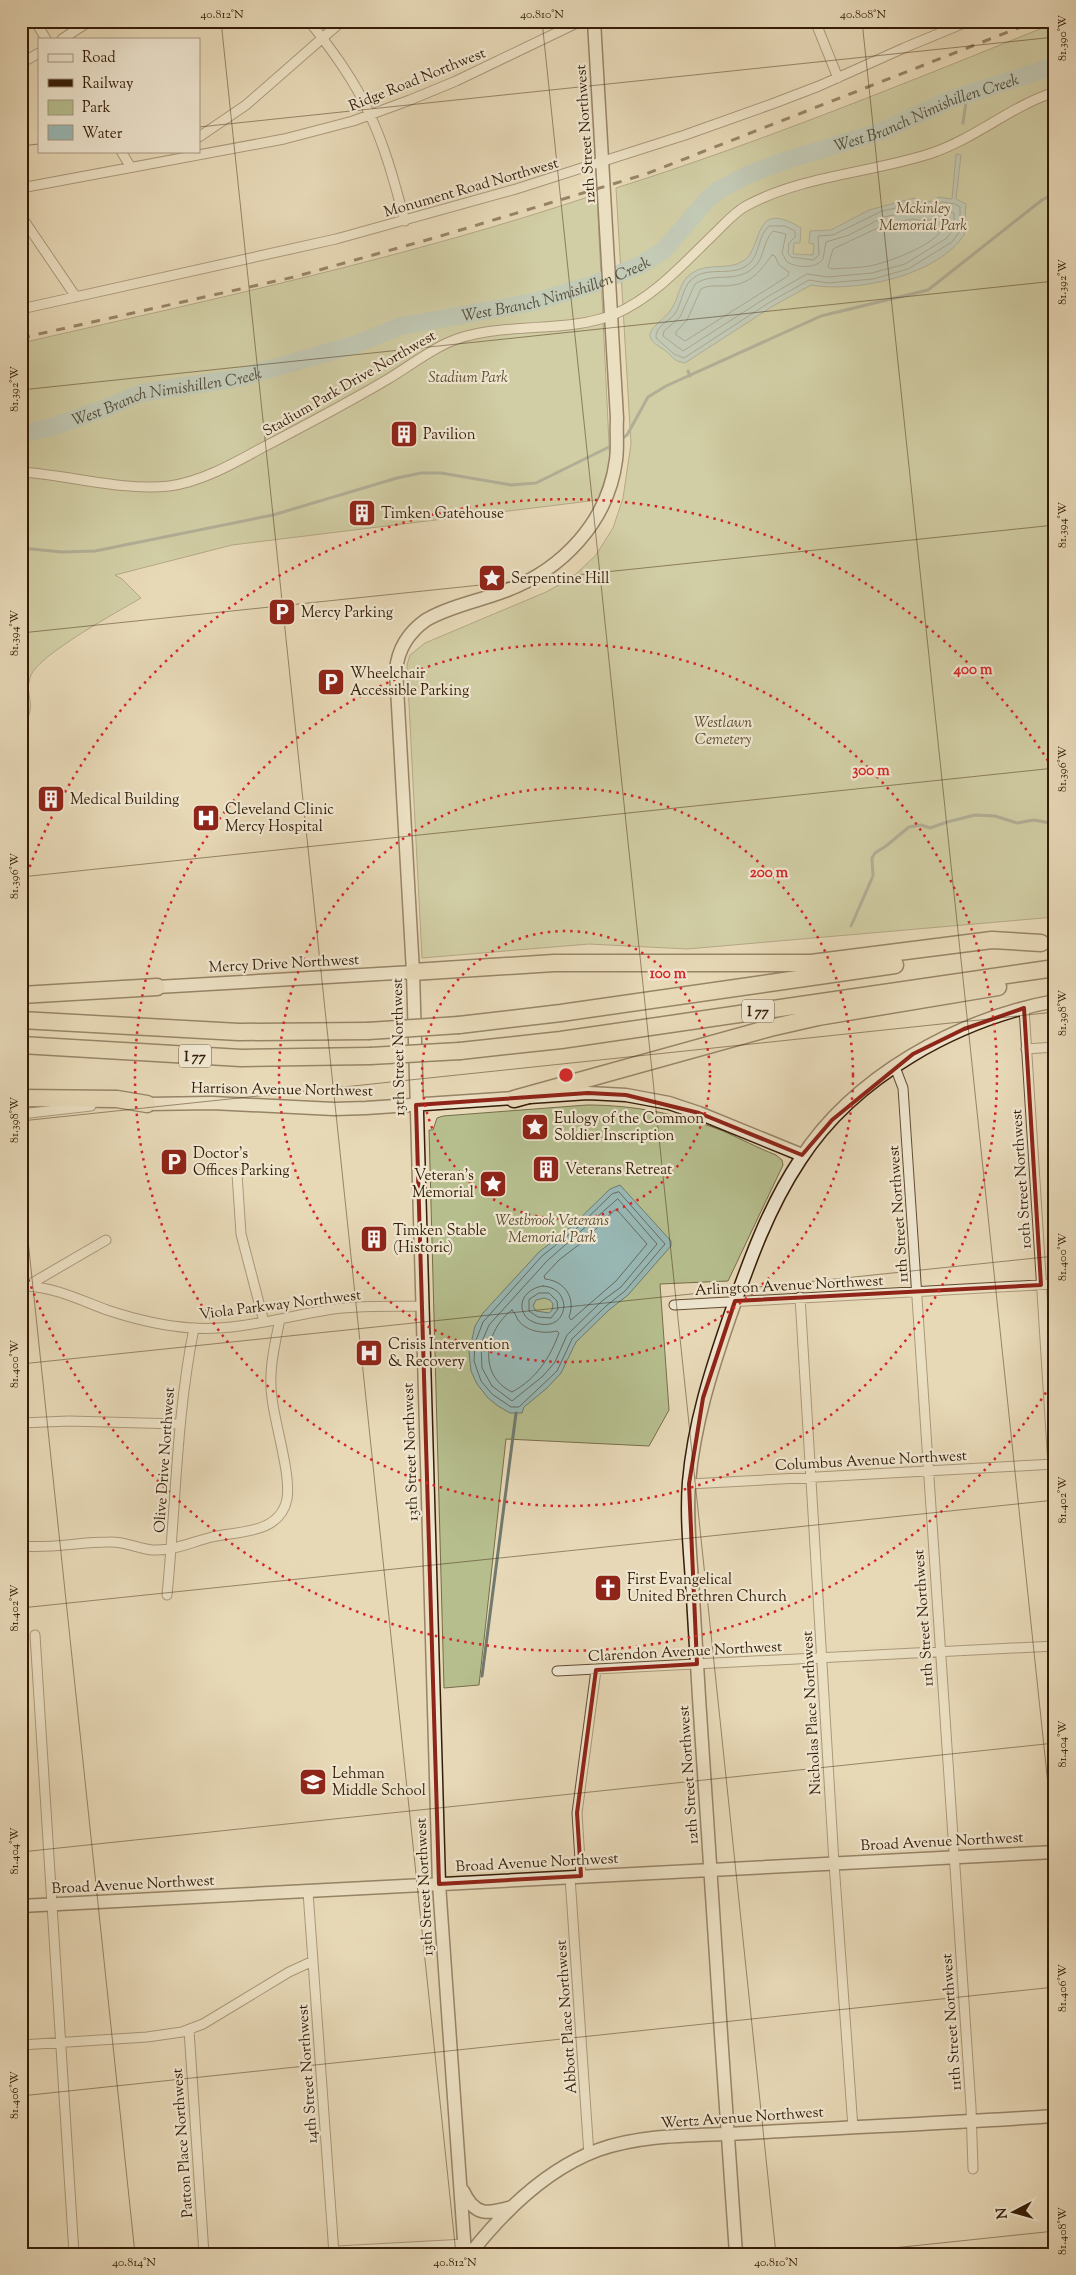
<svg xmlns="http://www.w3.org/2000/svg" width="1076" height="2275" font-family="'Sorts Mill Goudy',serif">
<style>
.green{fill:#b6be8e;stroke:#766e4a}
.water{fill:#98b8b5;stroke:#707a6f;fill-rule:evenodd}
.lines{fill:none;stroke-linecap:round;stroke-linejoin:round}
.shore{stroke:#666a5e;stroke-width:1}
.stream{stroke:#707a6f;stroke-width:3}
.river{stroke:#98b8b5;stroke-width:18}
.street-casing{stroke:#624c33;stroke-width:11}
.secondary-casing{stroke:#351d07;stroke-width:15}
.highway-casing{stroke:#351d07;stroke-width:19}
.street{stroke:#efe6d0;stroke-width:9}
.secondary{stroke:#efe6d0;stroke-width:12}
.highway{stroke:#e7d8b7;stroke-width:16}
.rail{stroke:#351d07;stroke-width:3;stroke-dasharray:9 9;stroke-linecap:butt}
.highway-bridge-casing{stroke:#351d07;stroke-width:19;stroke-linecap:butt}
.highway-bridge{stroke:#e7d8b7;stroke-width:16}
.marked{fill:none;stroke:#8f2418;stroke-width:4;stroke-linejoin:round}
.ticks{fill:none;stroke:#351d07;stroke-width:1;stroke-opacity:0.45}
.ring{fill:none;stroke:#d62828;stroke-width:2.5;stroke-dasharray:2.5 5}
.labels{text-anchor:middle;stroke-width:4.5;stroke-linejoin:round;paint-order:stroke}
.shield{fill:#efe6d0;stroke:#6d5943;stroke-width:1}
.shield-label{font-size:14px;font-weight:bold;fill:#351d07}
.street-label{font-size:15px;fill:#351d07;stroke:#efe6d0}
.park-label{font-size:15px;font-style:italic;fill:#5c4d30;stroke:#efe6d0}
.poi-label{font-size:15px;fill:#351d07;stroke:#efe6d0;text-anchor:start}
.water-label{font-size:16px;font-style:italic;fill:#534c3b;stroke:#efe6d0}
.centre{fill:#d62828;stroke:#efe6d0;stroke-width:2.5}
.ring-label{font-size:15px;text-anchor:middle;font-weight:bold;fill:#d62828;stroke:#efe6d0;stroke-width:4.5;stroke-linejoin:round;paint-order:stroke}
.neatline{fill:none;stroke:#351d07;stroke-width:2}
.ticks-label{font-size:12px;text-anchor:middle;fill:#351d07}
</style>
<rect width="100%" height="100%" fill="#e7d8b7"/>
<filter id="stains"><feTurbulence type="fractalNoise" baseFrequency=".004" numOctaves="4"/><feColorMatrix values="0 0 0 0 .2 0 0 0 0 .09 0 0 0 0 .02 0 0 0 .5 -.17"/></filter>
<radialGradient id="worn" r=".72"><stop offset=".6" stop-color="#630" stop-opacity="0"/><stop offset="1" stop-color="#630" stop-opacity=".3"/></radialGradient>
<path class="green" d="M1055 23V917L687 949 589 944 422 958 407 665 410 655 425 643 546 592 572 578 596 555 613 528 623 498 631 444 616 188C765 141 910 81 1055 23Z
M597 194 610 464 598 500 232 545 115 575 122 579 141 598C119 611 40 654 31 675 22 698 41 702 21 729V343C215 299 410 257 597 194Z
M587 1105C634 1105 679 1114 723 1131 741 1139 758 1148 776 1155L782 1160 783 1165 728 1281 660 1284 669 1410 649 1446 506 1439 479 1685 444 1688 429 1130H433L437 1118 443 1116Z"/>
<path class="water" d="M956 154 961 155 956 199 966 204C965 210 966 231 964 235 938 275 857 293 811 285L773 306 685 363C672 361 672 355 663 349 635 333 659 326 670 311 680 298 678 282 692 273 708 262 728 271 743 261 764 249 751 197 801 228L800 243H794L793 254 813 255 814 244 809 243 810 231 831 230 869 210 914 198 922 202 935 201 938 197 952 199Z
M620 1185 671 1241V1246L628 1295 609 1310 576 1342 561 1373 547 1388 524 1407 522 1413H510L498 1406 488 1398 477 1384 471 1371 469 1352 475 1326 483 1313 539 1252 572 1226 610 1189ZM544 1298 550 1300 553 1304 552 1310 549 1313 536 1311 533 1306 536 1300Z"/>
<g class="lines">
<path class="shore" d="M942 202 955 204 960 207V231L952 242 908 269 873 279 828 283 809 280 770 302 684 358 674 354 656 338C655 326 668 322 674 315 682 304 682 289 691 280 707 264 733 279 750 263 760 253 758 235 769 226H785L795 231V237L789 243 788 253 791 257 813 260 819 255 818 236 833 235 882 211 914 204 922 207 936 206Z
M943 210 954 213V228L947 238 905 264 872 273 828 277 807 274 767 297 683 351 663 336 664 331 680 317 695 284C712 272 735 283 752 269 765 260 762 242 773 231L786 234 782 253 787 262C797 268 816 269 823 259L826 242 849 235 884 217 913 211 922 214Z
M943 218 945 220C947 242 889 262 870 266 857 268 844 268 831 269L828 267 833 249 886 224 913 219 923 221Z
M772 255 775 256 779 265 789 272 788 276 685 341 676 335V332L687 320 701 289C708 285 716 286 724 286 750 285 758 274 772 255Z
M619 1192 665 1244 625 1291 606 1306 572 1339 557 1371 519 1407H511L492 1394 481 1381 474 1361 475 1343 483 1322 542 1256 576 1229 612 1194Z
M618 1199 657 1244 621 1287 602 1301 567 1335 555 1362 543 1376 512 1401 492 1386 482 1368 481 1344 489 1325 547 1261Z
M615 1210 618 1211 647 1244 616 1281 571 1320 569 1317C576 1298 565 1281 545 1279L544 1276 559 1260 585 1240Z
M543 1286C555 1287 562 1293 564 1305 563 1326 543 1329 528 1319 514 1305 526 1288 543 1286Z
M539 1293H549L557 1301 558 1309 551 1318 538 1317 529 1311V1300Z
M512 1310C515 1313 516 1316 518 1320 527 1332 544 1334 557 1331L559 1333C550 1358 536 1379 512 1392 477 1375 485 1330 512 1310Z"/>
<path class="stream" d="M963 123 967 95
M688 371 690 376
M620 440 627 435 648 397 666 386 821 316 928 290 1042 200 1055 193
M21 548 62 552 95 551 273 515 397 478 421 473H441L511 485 536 483 613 445
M851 926 873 876 872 858 875 853 886 846 909 827 921 825 930 828 947 822 975 815 995 816 1017 823 1034 820 1055 824
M482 1676 516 1413"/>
<path class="river" id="s1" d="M21 434 52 427 106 408 141 393 239 378 354 345 401 326 534 302 594 284 640 265 663 251 706 201 717 191 747 175 784 161 882 131 952 99 1055 66"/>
<g class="street-casing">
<path id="street" d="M35 21 46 39
M309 21C332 50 355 81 370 115 386 149 395 185 405 221
M815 21 838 78
M62 39 90 21
M21 63 39 53
M199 137 246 105 342 21
M121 151 130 166
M21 188 284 139 353 121 410 100 456 81 581 21
M21 216 76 297
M21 309 336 239 516 189 685 135 772 104 819 86 904 48 969 21
M21 472C70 475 120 491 169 486 200 482 231 465 258 450 302 427 346 404 388 379 408 367 426 353 447 343 498 320 565 335 615 314 654 297 682 265 712 236 723 226 733 213 746 206 803 175 872 173 932 153 976 138 1011 106 1055 92
M1024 1008 1055 1497
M1026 1049 1055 1047
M895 1067 903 1088 971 2107 973 2169
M21 1114 91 1106
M237 1174 241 1234 264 1322
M27 1286C56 1288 80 1300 107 1310 134 1319 163 1326 192 1328 238 1331 283 1317 327 1310 358 1305 391 1307 422 1306
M27 1286 106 1240
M800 1297 834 1863 853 2128
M674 1305 1055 1284
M21 1423 69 1421 179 1424
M689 1484 1055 1464
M21 1546C50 1549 79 1542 108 1542 127 1541 137 1549 153 1550 173 1551 192 1542 212 1537 239 1531 280 1534 287 1499 291 1474 275 1425 272 1398 268 1371 275 1344 280 1319
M167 1595C176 1505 176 1418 194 1328
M35 1635 74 2254
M557 1671 1055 1646
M581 1876 577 1813 596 1670
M570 1877 589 2155
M308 1892 334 2254
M189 2030 204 2254
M21 2045 147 2037 182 2032 203 2024 289 1972 313 1961
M283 2254 465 2244"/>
</g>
<g class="secondary-casing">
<path id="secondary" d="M157 987 413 972
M147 1104 212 1103 334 1109 366 1108 588 1093 626 1095 669 1103 699 1113 802 1155
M21 1906 1055 1852
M463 2191C475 2217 488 2214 512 2207
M465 2254 439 1884 413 972 396 670C398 649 409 632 426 620 450 606 479 601 505 591 562 570 608 522 616 460 618 446 616 432 617 418L594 21
M470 2254C503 2212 547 2169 598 2150 646 2133 699 2136 748 2133 851 2127 953 2123 1055 2116
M736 2254C726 2109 716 1963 707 1818 702 1744 697 1671 693 1597 691 1559 686 1520 689 1482 694 1424 711 1371 730 1316 749 1262 768 1208 800 1160 854 1076 958 1019 1055 1001"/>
</g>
<g class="highway-casing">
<path id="highway" d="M413 972 554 963H811L992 940 1041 943
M21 995 157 987
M21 1020 239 1032 368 1031
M459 1025 561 1013 895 965
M21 1045 241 1058 370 1056
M460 1051 561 1040 1055 968
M21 1098 117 1099 147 1104
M514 1099 770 1028 818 1017 998 987"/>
</g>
<use href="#street" class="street"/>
<use href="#secondary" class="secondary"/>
<use href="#highway" class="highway"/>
<path class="rail" d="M21 338 294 277 434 238 646 174 1036 21"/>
<g class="highway-bridge-casing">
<path id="highway-bridge" d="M368 1031 459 1025
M370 1056 460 1051"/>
</g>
<use href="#highway-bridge" class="highway-bridge"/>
</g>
<path d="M0 0H1076V2275H0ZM1024 1008 1041 1285 735 1301 703 1398 689 1484 697 1664 596 1670 577 1813 581 1876 439 1884 416 1105 588 1093 626 1095 699 1113 802 1155 832 1120 913 1054 964 1029Z" fill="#e7d8b7" fill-opacity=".55" fill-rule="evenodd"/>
<path class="marked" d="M1024 1008 1041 1285 735 1301 703 1398 689 1484 697 1664 596 1670 577 1813 581 1876 439 1884 416 1105 588 1093 626 1095 699 1113 802 1155 832 1120 913 1054 964 1029Z"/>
<path class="ticks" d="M221 21 456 2254M542 21 776 2254M862 21 1055 1851M199 127 1055 37M21 146 39 144M21 390 1055 281M21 633 1055 525M21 877 1055 768M21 1121 1055 1012M21 1174 135 2254M21 1364 1055 1256M21 1608 1055 1500M21 1852 1055 1743M21 2096 1055 1987M836 2254 1055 2231"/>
<g class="ring">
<circle cx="566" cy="1075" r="144"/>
<circle cx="566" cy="1075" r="287"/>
<circle cx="566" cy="1075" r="431"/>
<path d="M1054 1380A575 575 0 0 1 22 1262M22 888A575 575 0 0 1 1054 770"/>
</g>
<defs>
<g id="building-square" transform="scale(1.4375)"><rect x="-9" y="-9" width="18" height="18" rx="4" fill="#8f2418" stroke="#efe6d0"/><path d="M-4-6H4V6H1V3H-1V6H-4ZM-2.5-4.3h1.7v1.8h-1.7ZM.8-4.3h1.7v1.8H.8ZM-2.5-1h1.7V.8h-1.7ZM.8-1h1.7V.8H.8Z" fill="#fff"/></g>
<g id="sight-square" transform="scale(1.4375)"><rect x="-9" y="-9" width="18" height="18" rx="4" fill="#8f2418" stroke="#efe6d0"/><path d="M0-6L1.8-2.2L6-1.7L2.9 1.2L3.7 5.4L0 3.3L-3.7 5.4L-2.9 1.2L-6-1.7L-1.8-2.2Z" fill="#fff"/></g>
<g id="parking-square" transform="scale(1.4375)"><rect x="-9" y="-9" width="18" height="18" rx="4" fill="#8f2418" stroke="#efe6d0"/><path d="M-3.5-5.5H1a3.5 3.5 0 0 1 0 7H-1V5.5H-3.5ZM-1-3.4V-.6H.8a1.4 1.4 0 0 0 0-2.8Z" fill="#fff"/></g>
<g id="hospital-square" transform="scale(1.4375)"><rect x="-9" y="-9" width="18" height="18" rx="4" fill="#8f2418" stroke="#efe6d0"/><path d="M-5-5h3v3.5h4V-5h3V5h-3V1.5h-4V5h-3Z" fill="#fff"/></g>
<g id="church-square" transform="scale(1.4375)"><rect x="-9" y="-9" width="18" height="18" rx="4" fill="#8f2418" stroke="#efe6d0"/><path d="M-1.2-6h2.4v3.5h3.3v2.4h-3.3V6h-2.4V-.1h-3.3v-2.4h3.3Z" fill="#fff"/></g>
<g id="school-square" transform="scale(1.4375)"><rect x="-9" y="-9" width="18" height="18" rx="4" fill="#8f2418" stroke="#efe6d0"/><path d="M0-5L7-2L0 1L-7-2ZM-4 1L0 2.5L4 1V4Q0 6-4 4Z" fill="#fff"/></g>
</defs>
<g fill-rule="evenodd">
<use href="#building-square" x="404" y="434"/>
<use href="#building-square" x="362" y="513"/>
<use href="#sight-square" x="492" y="578"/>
<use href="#parking-square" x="282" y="612"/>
<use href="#parking-square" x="331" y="682"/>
<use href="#building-square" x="51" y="799"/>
<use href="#hospital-square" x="206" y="818"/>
<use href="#sight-square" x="535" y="1127"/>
<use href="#parking-square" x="174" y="1162"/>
<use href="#building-square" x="546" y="1169"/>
<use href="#sight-square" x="493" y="1184"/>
<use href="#building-square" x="374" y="1239"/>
<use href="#hospital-square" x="369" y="1353"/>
<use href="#church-square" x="608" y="1588"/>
<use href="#school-square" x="313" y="1782"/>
</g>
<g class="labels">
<g class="shield">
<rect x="742" y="999.5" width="32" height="23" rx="4"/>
<rect x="179" y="1044.5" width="32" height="23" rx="4"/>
</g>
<g class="shield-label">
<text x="758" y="1016">I 77</text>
<text x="195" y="1061">I 77</text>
</g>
<g class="street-label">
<text transform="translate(417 79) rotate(-22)" y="5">Ridge Road Northwest</text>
<text transform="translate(585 134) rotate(-94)" y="5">12th Street Northwest</text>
<text transform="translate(471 187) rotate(-16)" y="5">Monument Road Northwest</text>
<text transform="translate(349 383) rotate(-30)" y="5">Stadium Park Drive Northwest</text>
<text transform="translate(284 963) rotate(-3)" y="5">Mercy Drive Northwest</text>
<text transform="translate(398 1047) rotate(-91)" y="5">13th Street Northwest</text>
<text transform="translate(282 1089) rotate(1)" y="5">Harrison Avenue Northwest</text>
<text transform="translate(1021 1179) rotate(-94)" y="5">10th Street Northwest</text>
<text transform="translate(898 1214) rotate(-94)" y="5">11th Street Northwest</text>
<text transform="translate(789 1285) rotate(-3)" y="5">Arlington Avenue Northwest</text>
<text transform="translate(280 1304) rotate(-7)" y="5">Viola Parkway Northwest</text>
<text transform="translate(410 1452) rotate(-92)" y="5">13th Street Northwest</text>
<text transform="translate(164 1460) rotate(-86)" y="5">Olive Drive Northwest</text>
<text transform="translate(871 1460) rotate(-3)" y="5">Columbus Avenue Northwest</text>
<text transform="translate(923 1618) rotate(-94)" y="5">11th Street Northwest</text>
<text transform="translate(685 1651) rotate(-3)" y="5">Clarendon Avenue Northwest</text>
<text transform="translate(811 1713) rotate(-93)" y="5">Nicholas Place Northwest</text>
<text transform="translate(688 1775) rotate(-94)" y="5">12th Street Northwest</text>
<text transform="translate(942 1841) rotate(-3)" y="5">Broad Avenue Northwest</text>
<text transform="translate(537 1862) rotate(-3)" y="5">Broad Avenue Northwest</text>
<text transform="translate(133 1884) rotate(-3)" y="5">Broad Avenue Northwest</text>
<text transform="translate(424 1887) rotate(-93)" y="5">13th Street Northwest</text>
<text transform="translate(566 2017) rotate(-94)" y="5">Abbott Place Northwest</text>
<text transform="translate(951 2022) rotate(-94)" y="5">11th Street Northwest</text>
<text transform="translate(307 2074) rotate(-94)" y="5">14th Street Northwest</text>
<text transform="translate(742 2117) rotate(-4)" y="5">Wertz Avenue Northwest</text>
<text transform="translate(182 2143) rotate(-94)" y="5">Patton Place Northwest</text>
</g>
<g class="park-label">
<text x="923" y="213">Mckinley<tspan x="923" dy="17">Memorial Park</tspan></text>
<text x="468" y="382">Stadium Park</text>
<text x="723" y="727">Westlawn<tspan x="723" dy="17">Cemetery</tspan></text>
<text x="552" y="1225">Westbrook Veterans<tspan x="552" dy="17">Memorial Park</tspan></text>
</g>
<g class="poi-label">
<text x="423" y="439">Pavilion</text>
<text x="381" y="518">Timken Gatehouse</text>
<text x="511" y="583">Serpentine Hill</text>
<text x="301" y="617">Mercy Parking</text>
<text x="350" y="678">Wheelchair<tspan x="350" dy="17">Accessible Parking</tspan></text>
<text x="70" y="804">Medical Building</text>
<text x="225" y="814">Cleveland Clinic<tspan x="225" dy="17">Mercy Hospital</tspan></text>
<text x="554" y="1123">Eulogy of the Common<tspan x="554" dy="17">Soldier Inscription</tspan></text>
<text x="193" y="1158">Doctor's<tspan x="193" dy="17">Offices Parking</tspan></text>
<text x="565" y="1174">Veterans Retreat</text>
<text x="474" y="1180" text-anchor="end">Veteran's<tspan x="474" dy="17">Memorial</tspan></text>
<text x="393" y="1235">Timken Stable<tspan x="393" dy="17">(Historic)</tspan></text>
<text x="388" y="1349">Crisis Intervention<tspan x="388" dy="17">&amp; Recovery</tspan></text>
<text x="627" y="1584">First Evangelical<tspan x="627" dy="17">United Brethren Church</tspan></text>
<text x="332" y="1778">Lehman<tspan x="332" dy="17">Middle School</tspan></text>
</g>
<g class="water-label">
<text dy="6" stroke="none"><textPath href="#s1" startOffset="976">West Branch Nimishillen Creek</textPath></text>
<text dy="6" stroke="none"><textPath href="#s1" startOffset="556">West Branch Nimishillen Creek</textPath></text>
<text dy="6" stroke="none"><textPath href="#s1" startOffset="151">West Branch Nimishillen Creek</textPath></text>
</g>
</g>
<circle cx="566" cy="1075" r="8" class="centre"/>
<g class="ring-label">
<text x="973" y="674">400 m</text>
<text x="871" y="775">300 m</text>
<text x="769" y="877">200 m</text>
<text x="668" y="978">100 m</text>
</g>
<rect width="1076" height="2275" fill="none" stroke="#e7d8b7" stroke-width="55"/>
<rect x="38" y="38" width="162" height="115" fill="#efe6d0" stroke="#a59680"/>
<rect x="48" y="54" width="25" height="8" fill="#efe6d0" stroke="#a59680"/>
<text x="82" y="62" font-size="15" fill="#351d07">Road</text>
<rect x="48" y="79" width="25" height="8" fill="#351d07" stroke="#a59680"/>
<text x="82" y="88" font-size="15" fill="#351d07">Railway</text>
<rect x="48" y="100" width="25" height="15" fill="#b6be8e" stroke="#a59680"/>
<text x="82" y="112" font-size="15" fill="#351d07">Park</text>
<rect x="48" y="125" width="25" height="15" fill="#98b8b5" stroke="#a59680"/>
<text x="82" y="138" font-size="15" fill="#351d07">Water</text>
<g transform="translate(1014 2212) rotate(264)" stroke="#efe6d0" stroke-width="4" paint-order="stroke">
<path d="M0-4L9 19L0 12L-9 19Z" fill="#351d07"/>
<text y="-8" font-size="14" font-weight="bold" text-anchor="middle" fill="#351d07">N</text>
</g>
<rect x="28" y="28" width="1020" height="2220" class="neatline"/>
<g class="ticks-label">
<text x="222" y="18">40.812°N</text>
<text x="542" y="18">40.810°N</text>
<text x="863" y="18">40.808°N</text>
<text transform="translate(1062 38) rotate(-90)" y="4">81.390°W</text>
<text transform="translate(1062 282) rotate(-90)" y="4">81.392°W</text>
<text transform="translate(14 389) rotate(-90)" y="4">81.392°W</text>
<text transform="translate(1062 525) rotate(-90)" y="4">81.394°W</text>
<text transform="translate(14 633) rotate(-90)" y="4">81.394°W</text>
<text transform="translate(1062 769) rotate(-90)" y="4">81.396°W</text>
<text transform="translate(14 876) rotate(-90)" y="4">81.396°W</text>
<text transform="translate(1062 1013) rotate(-90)" y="4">81.398°W</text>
<text transform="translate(14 1120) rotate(-90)" y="4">81.398°W</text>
<text transform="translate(1062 1257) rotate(-90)" y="4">81.400°W</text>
<text transform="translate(14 1364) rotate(-90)" y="4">81.400°W</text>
<text transform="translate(1062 1500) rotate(-90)" y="4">81.402°W</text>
<text transform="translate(14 1608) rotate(-90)" y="4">81.402°W</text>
<text transform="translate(1062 1744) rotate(-90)" y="4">81.404°W</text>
<text transform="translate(14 1851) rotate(-90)" y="4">81.404°W</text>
<text transform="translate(1062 1988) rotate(-90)" y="4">81.406°W</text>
<text transform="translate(14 2095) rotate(-90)" y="4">81.406°W</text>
<text transform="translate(1062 2231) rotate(-90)" y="4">81.408°W</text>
<text x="134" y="2266">40.814°N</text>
<text x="455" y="2266">40.812°N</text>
<text x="776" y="2266">40.810°N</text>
</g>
<rect width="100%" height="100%" filter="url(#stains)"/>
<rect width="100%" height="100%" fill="url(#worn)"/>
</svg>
